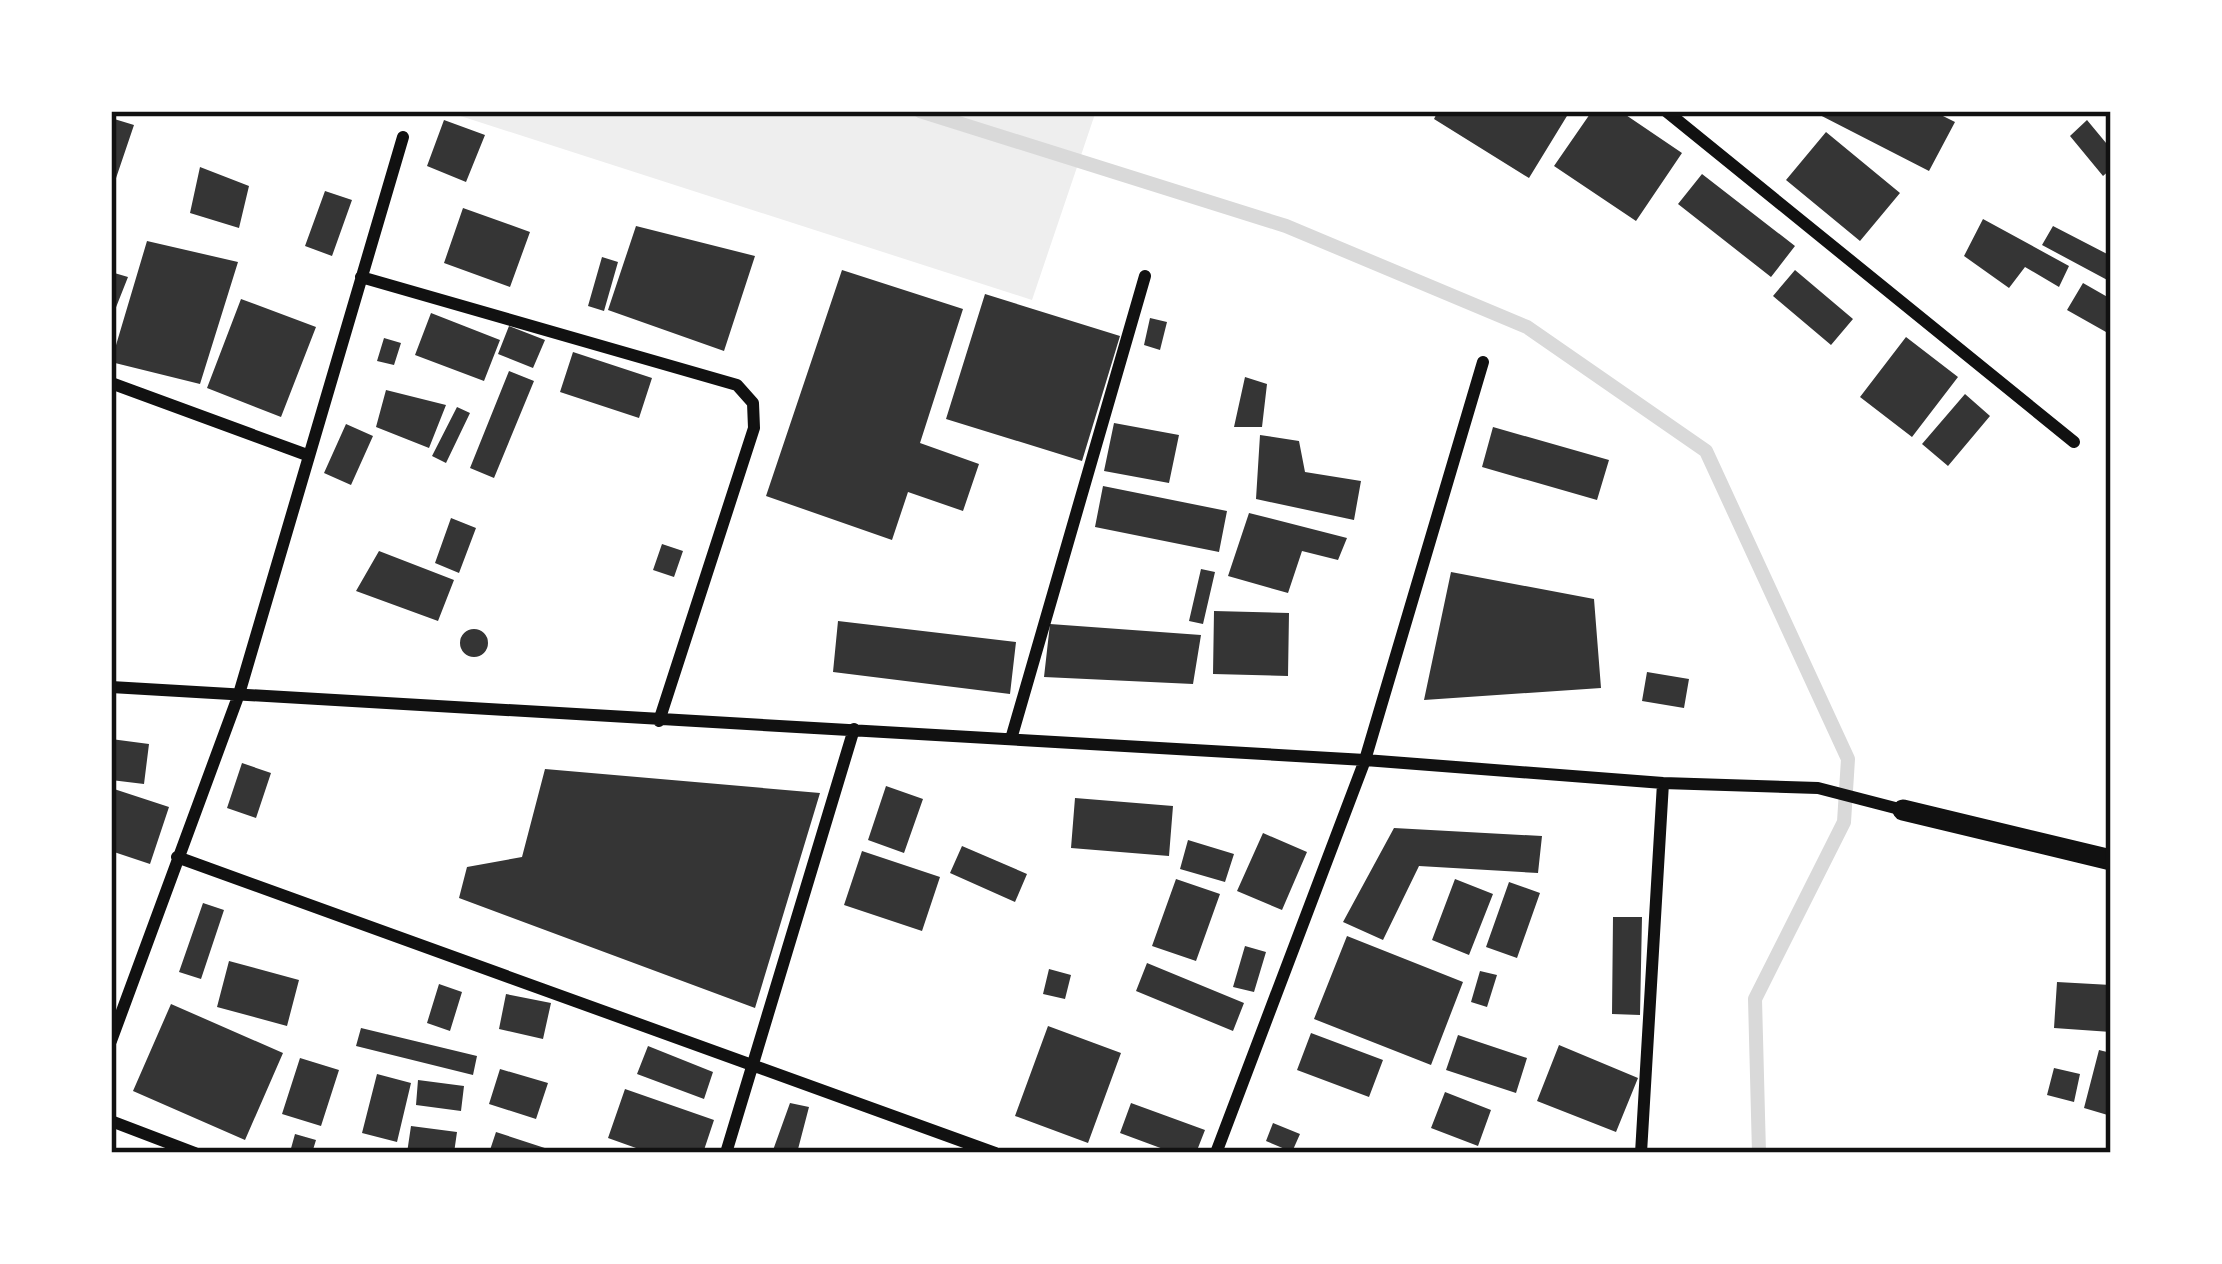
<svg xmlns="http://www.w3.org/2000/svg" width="2222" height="1264" font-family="'Exo 2',sans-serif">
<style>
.green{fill:#eee}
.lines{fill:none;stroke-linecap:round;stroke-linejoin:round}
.stream{stroke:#d9d9d9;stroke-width:14}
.building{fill:#353535}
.minor{stroke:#111;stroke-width:12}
.tertiary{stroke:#111;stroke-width:21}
.neatline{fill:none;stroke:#111;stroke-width:4.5}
</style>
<rect width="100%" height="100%" fill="#fff"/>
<path class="green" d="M445 111H1096L1032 300Z"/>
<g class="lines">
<path class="stream" d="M920 111 1286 226 1527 327 1706 451 1848 759 1844 822 1755 999 1759 1153"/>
</g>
<path class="building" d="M1438 111H1570L1529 178 1434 119Z
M1592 111H1620L1682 153 1636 221 1554 166Z
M1812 111H1933L1955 122 1929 171Z
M111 118 134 125 112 190H111Z
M444 120 485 135 466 182 427 166Z
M2087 120 2111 149V169L2103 176 2070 136Z
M1826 132 1900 193 1860 241 1786 180Z
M200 167 249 186 239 228 190 213Z
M1702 174 1795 246 1771 277 1678 204Z
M325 191 352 200 332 256 305 246Z
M463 208 530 232 510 287 444 263Z
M1983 219 2069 266 2059 287 2025 267 2009 288 1964 256Z
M636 226 755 256 724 351 608 310Z
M2053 226 2111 256V282L2042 245Z
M147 241 238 262 200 384 111 362Z
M602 257 618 262 604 311 588 306Z
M842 270 963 309 920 443 979 464 963 511 908 492 892 540 766 496Z
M1795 270 1853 319 1831 345 1773 296Z
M111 272 128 277 111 320Z
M2083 283 2111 299V324L2106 332 2067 310Z
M985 294 1120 336 1082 461 946 419Z
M241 299 316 327 281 417 207 388Z
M431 313 500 340 484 381 415 355Z
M1150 318 1167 322 1160 350 1144 345Z
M509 326 545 340 533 368 498 354Z
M1906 337 1958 377 1912 437 1860 397Z
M384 338 401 343 394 365 377 361Z
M573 352 652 378 639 418 560 392Z
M509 371 534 381 494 478 470 468Z
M1245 377 1267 384 1262 427H1234Z
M386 390 446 405 429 448 376 427Z
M1965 394 1990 416 1948 466 1922 444Z
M457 407 470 413 446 463 432 456Z
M1114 423 1179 435 1169 483 1104 471Z
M346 424 373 436 351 485 324 473Z
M1493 427 1609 460 1597 500 1482 467Z
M1260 435 1299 441 1305 472 1361 481 1354 520 1256 499Z
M1103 486 1227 511 1219 552 1095 527Z
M1249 513 1347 538 1338 560 1302 551 1288 593 1228 576Z
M451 518 476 528 459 573 435 563Z
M662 544 683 551 674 577 653 570Z
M379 551 454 580 438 621 356 591Z
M1201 569 1215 572 1203 624 1189 621Z
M1451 572 1594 599 1601 688 1424 700Z
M1214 611 1289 613 1288 676 1213 674Z
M838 621 1016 642 1010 694 833 672Z
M1050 624 1201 635 1193 684 1044 677Z
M460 643a14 14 0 1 1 28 0a14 14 0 1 1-28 0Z
M1647 672 1689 679 1684 708 1642 701Z
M111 739 149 744 144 784 111 780Z
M242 763 271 773 256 818 227 808Z
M545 769 820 793 755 1008 459 898 467 867 522 857Z
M886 786 923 799 904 853 868 840Z
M111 788 169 807 150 864 111 851Z
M1075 798 1173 806 1169 856 1071 848Z
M1394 828 1542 836 1538 873 1419 866 1383 940 1343 922Z
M1263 833 1307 852 1282 910 1237 891Z
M1188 840 1234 854 1225 882 1180 869Z
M962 846 1027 874 1015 902 950 873Z
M862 851 940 877 922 931 844 905Z
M1176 879 1220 894 1196 961 1152 946Z
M1455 879 1493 894 1469 955 1432 940Z
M1509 882 1540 893 1517 958 1486 947Z
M203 903 224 910 201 979 179 972Z
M1613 917H1642L1640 1015 1612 1014Z
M1347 936 1463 982 1431 1065 1314 1019Z
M1245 946 1266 952 1254 992 1233 987Z
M229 961 299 980 287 1026 217 1007Z
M1147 963 1244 1003 1233 1031 1136 991Z
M1049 969 1071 975 1065 999 1043 994Z
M1480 971 1497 975 1487 1007 1471 1002Z
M2057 982 2111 985V1032L2054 1028Z
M439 984 462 992 450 1031 427 1023Z
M506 994 551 1003 543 1039 499 1029Z
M171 1004 283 1053 245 1140 133 1091Z
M1048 1026 1121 1053 1088 1143 1015 1116Z
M361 1028 477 1056 473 1075 356 1046Z
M1311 1033 1383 1060 1369 1097 1297 1070Z
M1458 1035 1527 1058 1516 1093 1446 1070Z
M1559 1045 1638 1078 1616 1132 1537 1101Z
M648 1046 713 1072 704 1099 637 1074Z
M2099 1050 2111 1053V1116L2084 1108Z
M300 1058 339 1070 321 1126 282 1114Z
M2054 1068 2080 1074 2074 1102 2047 1095Z
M500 1069 548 1083 536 1119 489 1104Z
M377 1074 411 1083 397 1142 362 1133Z
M418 1080 464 1086 461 1111 416 1105Z
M625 1089 714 1120 703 1153H650L608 1138Z
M1445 1092 1491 1110 1478 1146 1431 1128Z
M790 1103 809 1107 797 1153H772Z
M1131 1103 1205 1130 1196 1153H1174L1120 1133Z
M1273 1123 1300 1134 1292 1152 1266 1141Z
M411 1126 457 1132 454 1153H407Z
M496 1132 557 1152V1153H489Z
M295 1134 316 1140 312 1153 290 1152Z"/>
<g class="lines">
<path class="minor" d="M1666 111 2074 442
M361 277 737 385 753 403 754 428 659 721
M111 383 307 455
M111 687 1365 760 1663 783 1818 788 1903 810
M1011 739 1145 276
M177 857 995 1153
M111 1041 239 694 403 137
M111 1121 195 1153
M726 1153 854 729
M1216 1153 1365 760 1483 362
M1641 1153 1663 783"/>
<path class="tertiary" d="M1903 810 2111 860"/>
</g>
<rect width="2222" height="1264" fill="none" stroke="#ffffff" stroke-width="228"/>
<rect x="114" y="114" width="1994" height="1036" class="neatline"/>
</svg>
